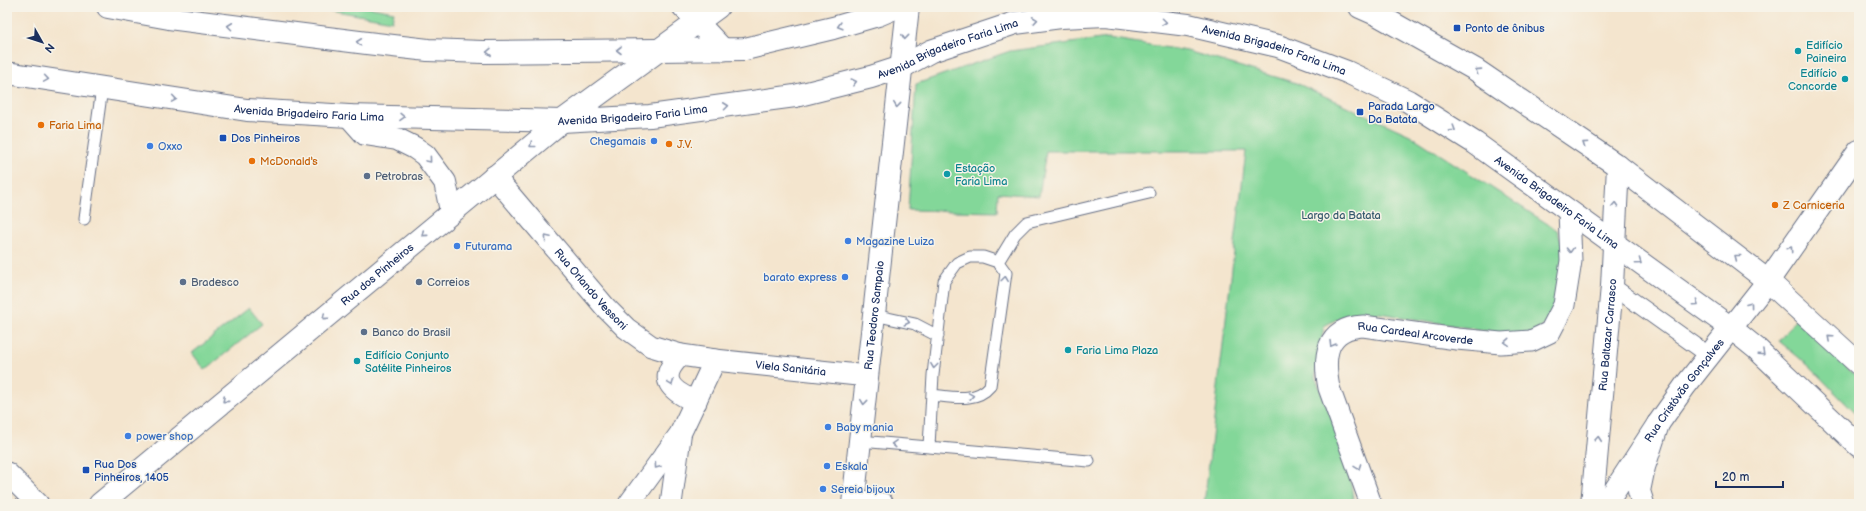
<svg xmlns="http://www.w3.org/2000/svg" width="1866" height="511" font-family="'Balsamiq Sans',sans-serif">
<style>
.green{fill:#83d799;stroke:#4f837c}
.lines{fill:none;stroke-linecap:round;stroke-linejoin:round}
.service-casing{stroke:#676f85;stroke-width:13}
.pedestrian-casing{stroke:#676f85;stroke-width:18}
.minor-casing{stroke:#676f85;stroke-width:23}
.secondary-casing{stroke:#676f85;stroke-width:24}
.trunk-casing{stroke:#676f85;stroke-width:24}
.service{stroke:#fff;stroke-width:11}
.pedestrian{stroke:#fff;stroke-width:16}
.minor{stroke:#fff;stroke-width:21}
.secondary{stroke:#fff;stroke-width:22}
.trunk{stroke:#fff;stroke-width:22}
.oneway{stroke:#8d97ae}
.transit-dot{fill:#1a4fb4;stroke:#f7f3e8;stroke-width:1.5}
.culture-dot{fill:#0f9aa8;stroke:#f7f3e8;stroke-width:1.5}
.food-dot{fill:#e8710a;stroke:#f7f3e8;stroke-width:1.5}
.shop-dot{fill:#3f7fe0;stroke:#f7f3e8;stroke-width:1.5}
.service-dot{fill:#5c6f8a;stroke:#f7f3e8;stroke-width:1.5}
.labels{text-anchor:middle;stroke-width:3;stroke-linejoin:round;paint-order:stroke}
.transit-label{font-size:11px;fill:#164399;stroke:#f7f3e8;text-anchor:start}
.culture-label{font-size:11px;fill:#0d838f;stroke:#f7f3e8;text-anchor:start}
.street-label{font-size:11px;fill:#1b2f5e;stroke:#f7f3e8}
.food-label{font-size:11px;fill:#c56008;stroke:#f7f3e8;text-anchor:start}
.shop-label{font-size:11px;fill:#366cbe;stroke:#f7f3e8;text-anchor:start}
.service-label{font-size:11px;fill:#4e5e75;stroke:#f7f3e8;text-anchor:start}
.park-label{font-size:11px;fill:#35596d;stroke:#f7f3e8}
</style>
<rect width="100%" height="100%" fill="#f7f3e8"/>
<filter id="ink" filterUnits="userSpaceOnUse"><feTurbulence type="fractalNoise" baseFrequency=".025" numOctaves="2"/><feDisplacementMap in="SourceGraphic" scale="8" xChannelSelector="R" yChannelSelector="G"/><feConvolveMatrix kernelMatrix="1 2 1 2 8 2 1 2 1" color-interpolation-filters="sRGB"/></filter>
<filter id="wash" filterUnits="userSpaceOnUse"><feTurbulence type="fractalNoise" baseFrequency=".012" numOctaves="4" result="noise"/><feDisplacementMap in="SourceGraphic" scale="16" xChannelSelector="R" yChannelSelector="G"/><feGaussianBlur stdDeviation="0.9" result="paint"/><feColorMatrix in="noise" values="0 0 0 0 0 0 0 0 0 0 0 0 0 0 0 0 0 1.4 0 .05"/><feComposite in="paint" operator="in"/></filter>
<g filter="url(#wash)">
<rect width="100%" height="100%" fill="#f4e5ce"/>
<path class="green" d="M313 7H367L394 12 392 21Z
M1108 38 1187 51 1296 83 1410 135 1557 230 1565 250 1556 315 1529 338 1379 313 1341 317 1324 326 1315 377 1346 451 1354 504H1204L1246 151H1046L1039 196 998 193 997 212 908 210 916 84 1010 51Z
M249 308 262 324 205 370 192 353Z
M1796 319 1859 379V417L1809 366 1779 341Z"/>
</g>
<g filter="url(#ink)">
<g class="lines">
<g class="service-casing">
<path id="service" d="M84 219 102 88
M998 262 1015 234 1027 222 1149 193
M874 315 915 324 938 336
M860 441 1089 461
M929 446 933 375 944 281 957 263 970 257H983L998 262 1006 273 990 386C976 403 952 397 932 395"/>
</g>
<g class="pedestrian-casing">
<path id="pedestrian" d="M1612 286 1710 356"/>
</g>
<g class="minor-casing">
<g id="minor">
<path d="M683 7 724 50"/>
<path id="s1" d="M494 176 606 308 626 328 651 346 681 355 715 360 867 376"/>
<path d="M681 355C656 379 671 391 696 402"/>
<path d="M7 473 38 504"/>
<path d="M854 500 883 504"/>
<path d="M629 504 680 434 715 360"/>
<path d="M671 504 680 437"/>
<path id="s2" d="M1371 504 1329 388C1323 357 1325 328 1363 326L1457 339 1501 343 1531 341 1550 332 1564 305 1571 261 1569 211"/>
</g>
</g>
<g class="secondary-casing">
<g id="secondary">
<path id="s3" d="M100 504 562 121 718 7"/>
<path id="s4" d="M853 504 908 7"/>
<path id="s5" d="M1592 504 1612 286 1618 166"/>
<path id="s6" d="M1606 504 1658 424 1685 386 1768 281 1859 151"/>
</g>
</g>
<g class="trunk-casing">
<g id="trunk">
<path d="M108 7 169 18 367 43 428 50 483 52 745 49 833 28 878 15 897 7"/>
<path d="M1360 7 1378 15 1476 70 1618 166 1768 281 1859 364"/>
<path id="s7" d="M7 73 247 110 349 116 562 121 650 116 795 96 871 77 902 67 931 51 1015 23 1061 17 1106 15 1188 25 1278 46 1347 72 1408 101 1475 143 1731 328 1757 349 1859 446"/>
<path d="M349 116 365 134 397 139 415 148 425 155 445 182 451 211"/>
<path d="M1643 504 1639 491 1644 467 1658 424"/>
</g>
</g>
<use href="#service" class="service"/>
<use href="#pedestrian" class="pedestrian"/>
<use href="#minor" class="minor"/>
<use href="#secondary" class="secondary"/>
<use href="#trunk" class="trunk"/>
</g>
<defs><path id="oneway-chevron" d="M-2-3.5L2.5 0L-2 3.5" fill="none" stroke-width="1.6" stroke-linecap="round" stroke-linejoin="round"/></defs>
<g class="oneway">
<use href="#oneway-chevron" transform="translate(1035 20) rotate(-8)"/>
<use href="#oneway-chevron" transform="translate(1164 22) rotate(7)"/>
<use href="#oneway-chevron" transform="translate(230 26) rotate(-173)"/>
<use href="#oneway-chevron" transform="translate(840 26) rotate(164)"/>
<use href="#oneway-chevron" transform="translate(905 37) rotate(96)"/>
<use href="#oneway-chevron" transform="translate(359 42) rotate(-173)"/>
<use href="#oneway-chevron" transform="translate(619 50) rotate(180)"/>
<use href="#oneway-chevron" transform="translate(489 52) rotate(179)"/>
<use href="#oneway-chevron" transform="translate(1478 71) rotate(-147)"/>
<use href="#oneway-chevron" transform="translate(46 79) rotate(9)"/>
<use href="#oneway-chevron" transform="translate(854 82) rotate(-14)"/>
<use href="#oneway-chevron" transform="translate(174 99) rotate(9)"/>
<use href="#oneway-chevron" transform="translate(897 105) rotate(96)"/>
<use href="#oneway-chevron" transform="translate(726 106) rotate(-7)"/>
<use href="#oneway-chevron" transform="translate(402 117) rotate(1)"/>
<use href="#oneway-chevron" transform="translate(1453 129) rotate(32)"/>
<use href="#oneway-chevron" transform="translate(1585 144) rotate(-146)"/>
<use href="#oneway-chevron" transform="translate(532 145) rotate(141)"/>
<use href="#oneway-chevron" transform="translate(429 160) rotate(50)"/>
<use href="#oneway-chevron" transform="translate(1615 205) rotate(-87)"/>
<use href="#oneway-chevron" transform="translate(424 234) rotate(140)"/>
<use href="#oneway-chevron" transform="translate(547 238) rotate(-130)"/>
<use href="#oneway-chevron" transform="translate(1790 249) rotate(-55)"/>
<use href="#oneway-chevron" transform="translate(1570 250) rotate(88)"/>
<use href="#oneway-chevron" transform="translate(1737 257) rotate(-142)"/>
<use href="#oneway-chevron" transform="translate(1639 262) rotate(35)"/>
<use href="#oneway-chevron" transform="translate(1005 279) rotate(-83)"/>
<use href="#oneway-chevron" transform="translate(1696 303) rotate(35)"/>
<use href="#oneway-chevron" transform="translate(1750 305) rotate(-53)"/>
<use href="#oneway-chevron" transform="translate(325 317) rotate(140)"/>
<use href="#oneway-chevron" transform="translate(907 322) rotate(14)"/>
<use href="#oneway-chevron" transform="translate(1830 338) rotate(-138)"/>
<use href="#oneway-chevron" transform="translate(1507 342) rotate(176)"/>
<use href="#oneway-chevron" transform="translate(1332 344) rotate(121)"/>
<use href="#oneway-chevron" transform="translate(1762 353) rotate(43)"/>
<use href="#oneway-chevron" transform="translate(934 366) rotate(97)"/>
<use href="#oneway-chevron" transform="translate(671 383) rotate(69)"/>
<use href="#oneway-chevron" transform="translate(971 396) rotate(-9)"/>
<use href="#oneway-chevron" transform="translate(225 400) rotate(140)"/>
<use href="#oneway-chevron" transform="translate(864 402) rotate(96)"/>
<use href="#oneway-chevron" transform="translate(1598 439) rotate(-85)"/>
<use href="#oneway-chevron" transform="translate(894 444) rotate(-177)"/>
<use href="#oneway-chevron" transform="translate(657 466) rotate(126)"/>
<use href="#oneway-chevron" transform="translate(1358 467) rotate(70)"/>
</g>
</g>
<g class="transit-dot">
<rect x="1453" y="24" width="8" height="8" rx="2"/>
<rect x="1356" y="108" width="8" height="8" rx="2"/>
<rect x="219" y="134" width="8" height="8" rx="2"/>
<rect x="82" y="466" width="8" height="8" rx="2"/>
</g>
<g class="culture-dot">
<circle cx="1798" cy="51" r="4"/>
<circle cx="1845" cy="79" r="4"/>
<circle cx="947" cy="174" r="4"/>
<circle cx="1068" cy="350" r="4"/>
<circle cx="357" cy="361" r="4"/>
</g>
<g class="food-dot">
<circle cx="41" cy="125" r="4"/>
<circle cx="669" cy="144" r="4"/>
<circle cx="252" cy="161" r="4"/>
<circle cx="1775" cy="205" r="4"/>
</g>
<g class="shop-dot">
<circle cx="654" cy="141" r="4"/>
<circle cx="150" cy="146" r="4"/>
<circle cx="848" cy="241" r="4"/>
<circle cx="457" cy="246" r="4"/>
<circle cx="845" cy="277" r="4"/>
<circle cx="828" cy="427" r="4"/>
<circle cx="128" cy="436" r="4"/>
<circle cx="827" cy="466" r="4"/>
<circle cx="823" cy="489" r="4"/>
</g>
<g class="service-dot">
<circle cx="367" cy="176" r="4"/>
<circle cx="183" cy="282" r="4"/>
<circle cx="419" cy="282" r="4"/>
<circle cx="364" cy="332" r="4"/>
</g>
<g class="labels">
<g class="transit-label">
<text x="1465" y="32">Ponto de ônibus</text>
<text x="1368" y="110">Parada Largo<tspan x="1368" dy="13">Da Batata</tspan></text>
<text x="231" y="142">Dos Pinheiros</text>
<text x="94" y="468">Rua Dos<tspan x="94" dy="13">Pinheiros, 1405</tspan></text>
</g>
<g class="culture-label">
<text x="1806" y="49">Edifício<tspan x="1806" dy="13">Paineira</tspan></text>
<text x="1837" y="77" text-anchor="end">Edifício<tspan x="1837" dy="13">Concorde</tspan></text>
<text x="955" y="172">Estação<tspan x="955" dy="13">Faria Lima</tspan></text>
<text x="1076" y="354">Faria Lima Plaza</text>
<text x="365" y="359">Edifício Conjunto<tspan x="365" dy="13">Satélite Pinheiros</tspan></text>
</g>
<g class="street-label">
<text dy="4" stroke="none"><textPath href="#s7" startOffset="953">Avenida Brigadeiro Faria Lima</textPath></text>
<text dy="4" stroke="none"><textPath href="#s7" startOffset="1289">Avenida Brigadeiro Faria Lima</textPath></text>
<text dy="4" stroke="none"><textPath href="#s7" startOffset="305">Avenida Brigadeiro Faria Lima</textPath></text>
<text dy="4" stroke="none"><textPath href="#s7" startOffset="629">Avenida Brigadeiro Faria Lima</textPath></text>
<text dy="4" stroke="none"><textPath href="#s7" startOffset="1613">Avenida Brigadeiro Faria Lima</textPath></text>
<text dy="4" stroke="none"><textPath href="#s3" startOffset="360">Rua dos Pinheiros</textPath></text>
<text dy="4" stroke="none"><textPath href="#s1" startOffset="149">Rua Orlando Vessoni</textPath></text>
<text dy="4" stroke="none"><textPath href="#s4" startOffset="190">Rua Teodoro Sampaio</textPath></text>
<text dy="4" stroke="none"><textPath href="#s2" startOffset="260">Rua Cardeal Arcoverde</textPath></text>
<text dy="4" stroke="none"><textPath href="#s5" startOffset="170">Rua Baltazar Carrasco</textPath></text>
<text dy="4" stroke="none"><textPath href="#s1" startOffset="374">Viela Sanitária</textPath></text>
<text dy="4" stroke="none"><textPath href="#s6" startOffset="138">Rua Cristóvão Gonçalves</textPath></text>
</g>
<g class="food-label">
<text x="49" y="129">Faria Lima</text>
<text x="677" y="148">J.V.</text>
<text x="260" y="165">McDonald's</text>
<text x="1783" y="209">Z Carniceria</text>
</g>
<g class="shop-label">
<text x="646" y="145" text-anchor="end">Chegamais</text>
<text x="158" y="150">Oxxo</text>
<text x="856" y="245">Magazine Luiza</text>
<text x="465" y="250">Futurama</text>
<text x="837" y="281" text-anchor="end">barato express</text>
<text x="836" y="431">Baby mania</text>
<text x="136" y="440">power shop</text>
<text x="835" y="470">Eskala</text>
<text x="831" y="493">Sereia bijoux</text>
</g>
<g class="service-label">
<text x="375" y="180">Petrobras</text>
<text x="191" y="286">Bradesco</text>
<text x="427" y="286">Correios</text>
<text x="372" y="336">Banco do Brasil</text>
</g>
<g class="park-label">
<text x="1341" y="219">Largo da Batata</text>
</g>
</g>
<rect width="1866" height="511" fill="none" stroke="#f7f3e8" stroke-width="24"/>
<g transform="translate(42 42) rotate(129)" stroke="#f7f3e8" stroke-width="3" paint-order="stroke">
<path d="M0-3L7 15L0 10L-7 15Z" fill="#1b2f5e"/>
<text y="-6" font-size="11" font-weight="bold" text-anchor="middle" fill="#1b2f5e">N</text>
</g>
<path d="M1716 481v6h67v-6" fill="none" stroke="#1b2f5e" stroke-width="2"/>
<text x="1722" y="481" font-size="12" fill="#1b2f5e" stroke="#f7f3e8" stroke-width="3" paint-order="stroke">20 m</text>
</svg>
